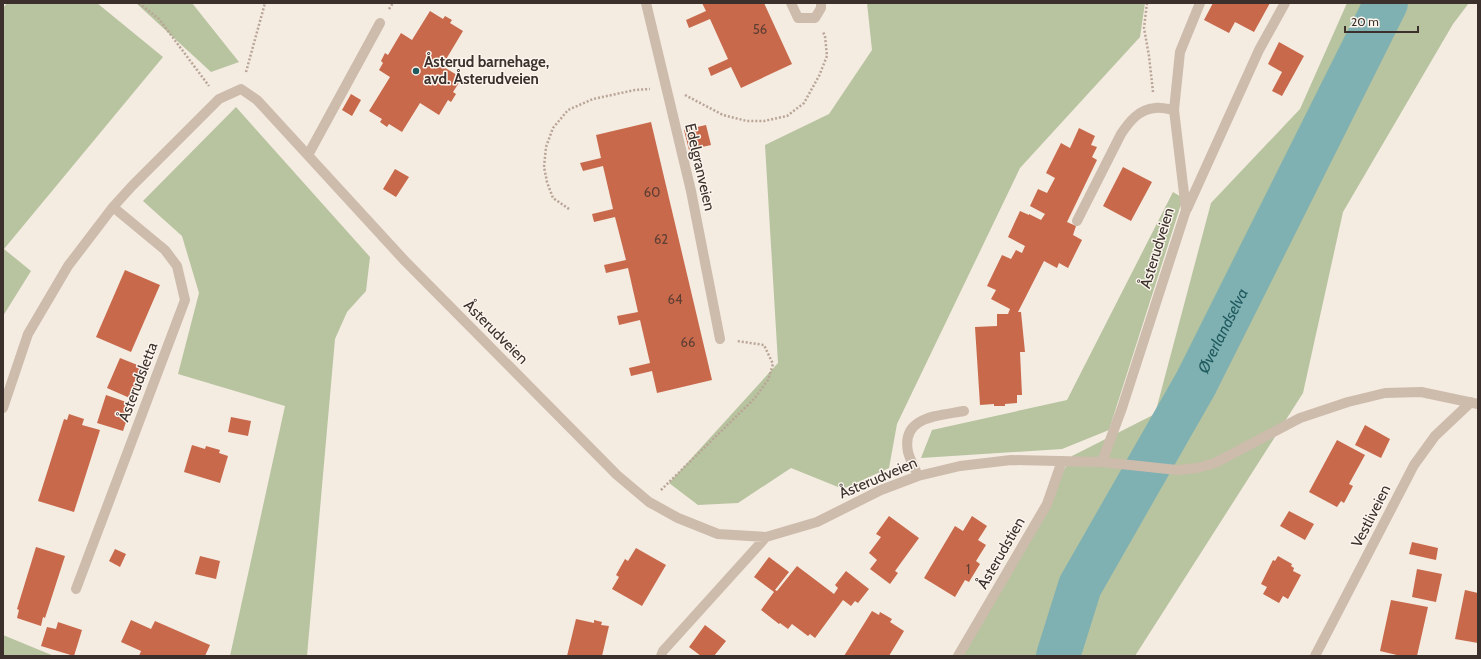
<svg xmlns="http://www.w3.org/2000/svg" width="1481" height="659" font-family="Cabin,sans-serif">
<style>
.green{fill:#b8c4a0}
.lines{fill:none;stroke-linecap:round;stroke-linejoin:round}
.river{stroke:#7fb0b2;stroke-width:44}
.building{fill:#c8694b}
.path{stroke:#b9a596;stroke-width:2.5;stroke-dasharray:2 2;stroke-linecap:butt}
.minor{stroke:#cdbbac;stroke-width:10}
.poi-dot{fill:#1f5a5e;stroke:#fbf5ee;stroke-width:1.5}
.labels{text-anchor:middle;stroke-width:3;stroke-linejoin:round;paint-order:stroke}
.number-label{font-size:13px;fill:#5e3e33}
.poi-label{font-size:15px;font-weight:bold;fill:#3b302b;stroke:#fbf5ee;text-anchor:start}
.street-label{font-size:15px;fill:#3b302b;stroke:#fbf5ee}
.water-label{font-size:16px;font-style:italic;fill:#1f5a5e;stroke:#fbf5ee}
</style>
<rect width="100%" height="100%" fill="#f4ebe1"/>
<path class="green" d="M7 3H97L163 57 4 249 31 271 3 316V8Z
M136 3H192L239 62 211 72Z
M867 3H1145L1140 37 1020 168 897 424 889 468 843 489 791 468 738 503 698 505 669 483 778 363 765 145 829 114 872 50Z
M1347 3H1469L1453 24 1343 212 1303 393 1135 656H956L1072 456 1155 414 1211 203 1300 109Z
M236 107 370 257 366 291 347 312 335 339 307 656H230L285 406 178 374 199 293 182 236 143 201Z
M1173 192 1183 198 1109 430 1062 449 921 458 932 430 1067 400Z
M3 635 54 656H3Z"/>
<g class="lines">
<path class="river" id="s1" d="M1058 656 1080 586 1196 383 1386 3"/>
</g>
<path class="building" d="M702 3H764L792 64 741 88 731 67 711 76 708 68 728 59 710 19 689 28 686 20 706 11Z
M1213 3H1270L1254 32 1235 22 1229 33 1204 20Z
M430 11 443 19 445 16 452 20 450 23 463 31 442 66 462 78 453 92 456 94 451 102 448 100 439 115 420 103 402 132 389 124 387 127 380 122 382 119 369 111 390 77 379 70 383 63 381 61 385 53 388 55 401 33 412 40Z
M1279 42 1304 56 1282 96 1272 91 1282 72 1268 64Z
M351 94 361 100 352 116 342 110Z
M651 122 712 380 657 393 652 371 631 376 629 368 650 363 640 320 619 325 617 316 638 312 628 268 606 273 604 265 626 260 615 217 594 222 592 214 613 209 603 166 583 171 580 163 601 158 596 135Z
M706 125 711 145 689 150 684 130Z
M1079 128 1095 136 1091 145 1097 147 1092 157 1097 160 1067 222 1076 226 1073 235 1082 240 1068 268 1059 263 1057 268 1044 261 1018 312H1021L1025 352H1020L1022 395H1017V403L1005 404V406H994V404L980 405 975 327 997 326V314H1008L1010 309 991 299 996 290 987 286 1002 255 1011 259 1016 250 1022 253 1025 246 1008 237 1020 211 1029 215V214L1041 220 1045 214 1030 206 1038 189 1047 193 1055 178 1046 173 1061 143 1070 148Z
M1123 167 1152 182 1131 221 1103 206Z
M395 169 409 177 396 197 383 189Z
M125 270 160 285 131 352 96 337Z
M120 358 145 368 132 399 107 388Z
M106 395 132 404 123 431 97 423Z
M69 414 84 419 82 425 100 430 74 512 38 501 64 419 67 420Z
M231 417 251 421 248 436 228 432Z
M1365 425 1390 439 1381 458 1355 445Z
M1337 440 1365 455 1349 484 1353 486 1344 503 1341 501 1337 507 1309 492Z
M192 445 205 449 206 446 220 450 219 453 228 456 220 483 184 472Z
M1289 511 1314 524 1305 540 1280 526Z
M889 516 919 538 895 571 898 573 890 584 870 569 877 560 869 553 881 537 876 534Z
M972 516 987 526 978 540 986 545 976 561 980 564 969 582 965 580 955 597 924 578 955 526 963 531Z
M1412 542 1438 548 1436 560 1409 554Z
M36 547 65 556 45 618 43 617 41 626 17 618 19 610 17 609Z
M636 548 666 565 642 606 612 589 619 577 616 575 625 559 628 561Z
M115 549 126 554 120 567 109 561Z
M200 556 220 561 216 579 195 574Z
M1278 556 1292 564 1291 566 1294 568 1293 571 1301 575 1288 599 1283 596 1279 603 1263 594 1267 587 1261 584 1273 560 1275 561Z
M769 557 789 572 775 590 777 591 797 566 834 594 838 588 835 585 846 571 869 589 858 603 855 601 851 606 843 600 815 638 810 634 808 636 792 624 788 629 780 623 779 624 761 610 774 592 754 577Z
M1417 569 1442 574 1436 602 1412 597Z
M1465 590 1478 593V643L1455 639Z
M1391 600 1428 607 1417 656H1401L1380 651Z
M872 611 879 615 880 612 892 619 890 622 904 631 889 656H844Z
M576 619 594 623V620L602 622 601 625 609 626 602 656H567Z
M131 620 151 629 155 621 210 645 205 656H139L141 651 121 642Z
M58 622 82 630 74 656 41 646 47 627 56 629Z
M705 625 726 641 714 656H701L689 647Z"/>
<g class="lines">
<path class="path" d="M139 3 159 19 209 86
M1147 3 1144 28 1149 56 1153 92
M389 9 393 3
M246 72 265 3
M685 95 723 115 747 121H764L787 116 804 103 819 76 827 56 825 36 823 32
M569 209 553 198 547 182 544 167 546 147 553 128 568 110 593 99 635 90 650 89
M661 490 754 399 768 380 773 364 764 345 737 341"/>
<path class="minor" d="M646 3 691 191 720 339
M791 3 798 18H815L821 8V3
M308 155 380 23
M1187 209 1259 50 1285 3
M1077 221 1121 134C1129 122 1139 109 1155 108 1161 107 1168 109 1174 110
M3 408 28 334 68 266 113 207 132 186 219 99 241 89 257 100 405 261 617 475 649 502 678 518 718 534 766 537 817 522 881 490 918 476 960 466 1011 460 1102 462 1177 470 1197 468 1215 463 1300 418 1348 402 1385 393 1421 392 1478 404
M1102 462 1122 408 1186 210 1174 110 1180 52 1200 3
M918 476C915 468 910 460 908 452 901 416 938 416 964 411
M76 589 185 300 177 266 165 250 113 207
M661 656 663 651 766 537
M958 656 1047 504 1062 461
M1315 656 1414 465 1435 436 1471 402"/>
</g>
<circle class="poi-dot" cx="416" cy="71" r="4"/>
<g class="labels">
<g class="number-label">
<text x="760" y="34">56</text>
<text x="652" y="197">60</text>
<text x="661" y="244">62</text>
<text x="675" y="304">64</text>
<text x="688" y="347">66</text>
<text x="968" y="574">1</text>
</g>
<g class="poi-label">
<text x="424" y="67">Åsterud barnehage,<tspan x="424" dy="17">avd. Åsterudveien</tspan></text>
</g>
<g class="street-label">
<text transform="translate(700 167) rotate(77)" y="5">Edelgranveien</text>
<text transform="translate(1157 248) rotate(-73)" y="5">Åsterudveien</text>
<text transform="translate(496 332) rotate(45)" y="5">Åsterudveien</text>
<text transform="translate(138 382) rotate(-69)" y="5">Åsterudsletta</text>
<text transform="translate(878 478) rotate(-23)" y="5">Åsterudveien</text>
<text transform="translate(1371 516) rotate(-63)" y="5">Vestliveien</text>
<text transform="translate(1001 553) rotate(-60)" y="5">Åsterudstien</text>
</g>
<g class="water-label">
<text dy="6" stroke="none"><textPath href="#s1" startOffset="366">Øverlandselva</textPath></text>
</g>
</g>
<rect width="1481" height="659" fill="none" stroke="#3b302b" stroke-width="8"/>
<path d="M1345 26v6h73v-6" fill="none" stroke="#3b302b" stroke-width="2"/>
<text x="1351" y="26" font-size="12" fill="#3b302b" stroke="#fbf5ee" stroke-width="3" paint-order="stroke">20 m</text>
</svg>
